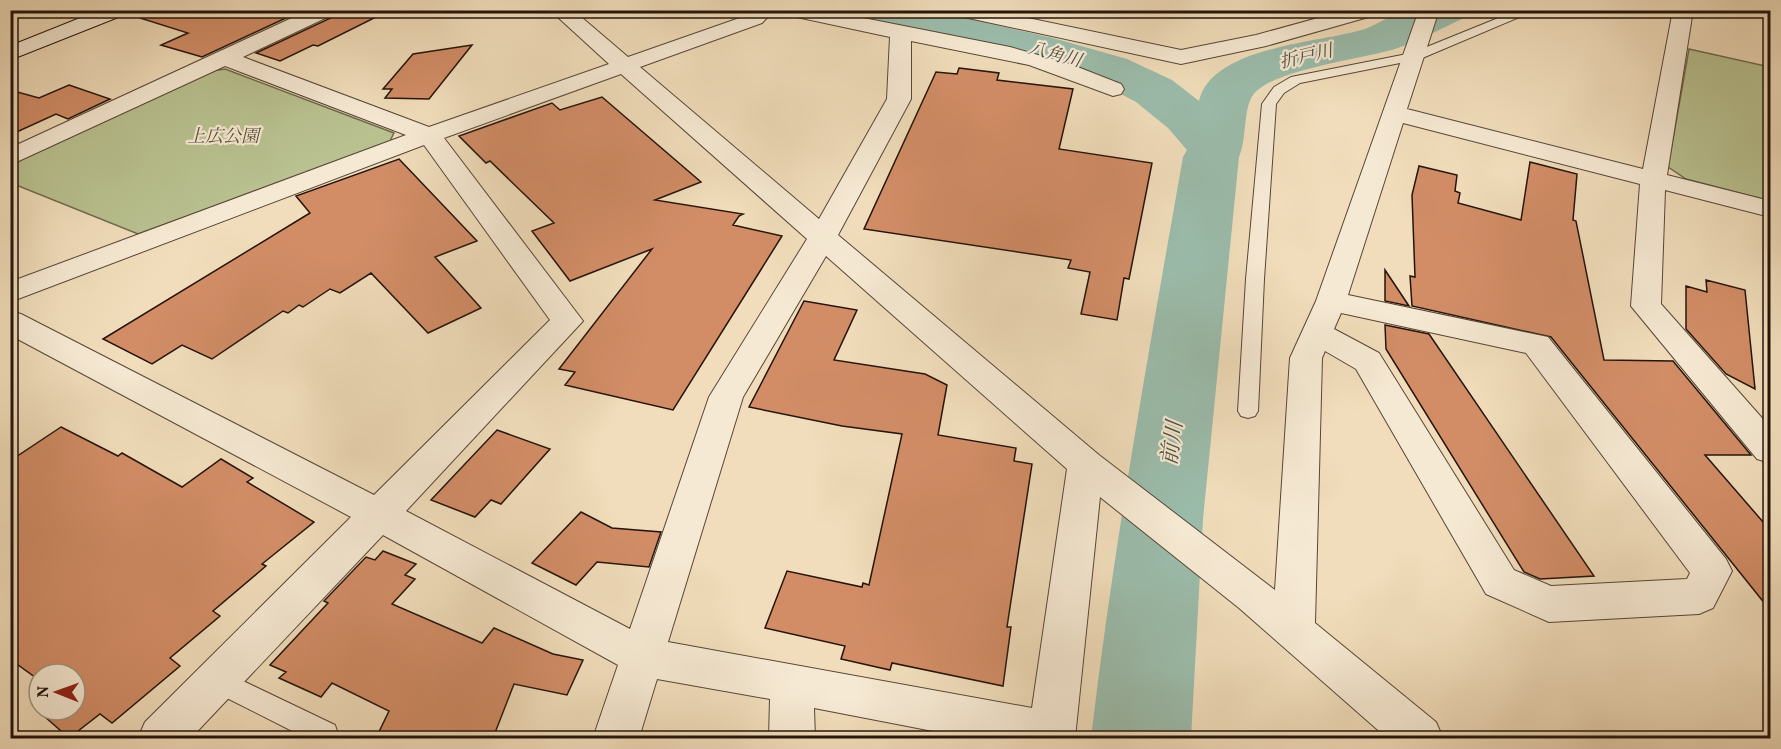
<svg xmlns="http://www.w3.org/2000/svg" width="1781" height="749" font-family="Vollkorn,'Noto Serif JP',serif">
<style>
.green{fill:#b9c190;stroke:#6e6a4e;stroke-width:1.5}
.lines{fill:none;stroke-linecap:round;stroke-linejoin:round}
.river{fill:#9bbcab;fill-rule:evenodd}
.building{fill:#d28d67;stroke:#24140b;stroke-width:1.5}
.lane-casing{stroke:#574637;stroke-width:2}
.street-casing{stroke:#574637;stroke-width:2}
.secondary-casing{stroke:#24140b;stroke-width:2}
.lane{fill:#f6e9d3;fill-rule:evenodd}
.street{fill:#f6e9d3;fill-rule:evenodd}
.secondary{fill:#f6e9d3;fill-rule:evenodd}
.labels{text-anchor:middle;stroke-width:4.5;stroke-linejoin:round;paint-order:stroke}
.far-water-label{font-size:18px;font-style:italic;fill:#4e4f43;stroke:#f6e9d3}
.far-park-label{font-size:18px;font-style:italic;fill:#58513a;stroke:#f6e9d3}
.water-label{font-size:22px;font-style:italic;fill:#4e4f43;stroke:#f6e9d3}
</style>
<rect width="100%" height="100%" fill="#f1ddbb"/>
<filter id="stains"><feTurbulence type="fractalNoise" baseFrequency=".00333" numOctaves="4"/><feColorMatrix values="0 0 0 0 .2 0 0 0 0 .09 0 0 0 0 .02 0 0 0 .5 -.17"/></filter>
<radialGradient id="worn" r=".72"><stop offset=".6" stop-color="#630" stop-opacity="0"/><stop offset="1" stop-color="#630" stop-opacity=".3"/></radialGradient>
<path class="green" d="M1689 49 1770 67V201L1686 179 1668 167Z
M225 69 394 133 389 143 138 234 11 183 10 165 211 71Z"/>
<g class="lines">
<path class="river" d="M848 10H931L1053 38 1127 59 1172 80 1199 101C1212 46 1320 43 1365 29 1379 24 1393 13 1407 10 1426 7 1449 10 1468 10L1462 19C1440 29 1417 42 1395 49 1362 59 1271 70 1253 95 1243 109 1247 139 1239 157L1203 519 1191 738H1091C1114 543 1149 350 1183 157L1187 150 1168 128 1136 102 1093 79 1024 59 854 19Z"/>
</g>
<path class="building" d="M141 10H303L202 57 161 45 188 33 140 18Z
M339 10H390L318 46 313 45 280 61 256 53 335 16Z
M472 45 429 99 385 98 392 89H383L413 54Z
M959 68 999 73 997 80 1073 89 1059 149 1152 163 1129 279 1124 278 1117 320 1081 314 1090 272 1068 268 1071 260 864 229 936 72 957 74Z
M69 85 110 99 68 119 56 114 10 135V90L39 98Z
M602 97 701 182 655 200 743 214 739 216 733 225 782 236 673 410 565 385 575 372 559 369 652 249 570 281 532 231 554 223 490 161 486 163 459 136 552 103 560 110Z
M399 159 477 241 435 257 481 308 428 333 371 273 340 293 330 289 303 307 299 305 288 313 283 311 212 359 182 345 152 364 103 339 310 213 296 196Z
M1530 162 1577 174 1573 220 1576 221 1604 360 1673 361 1751 455H1705L1770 530V610L1551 337 1412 306 1410 276 1415 277 1412 195 1419 166 1457 175 1455 191 1460 193 1458 203 1521 220Z
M1385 270 1409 306 1385 301Z
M1706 280 1745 290 1755 389 1726 374 1686 329V286L1707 292Z
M804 301 857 310 834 360 925 374 947 385 938 435 1016 448 1014 461 1032 464 1007 627H1011L1003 686 892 663 890 670 841 659 845 646 765 628 787 571 862 587 863 583 869 585 902 434 842 426 749 407Z
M1385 325 1429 334 1594 576 1540 579 1524 572 1386 349Z
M61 427 118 456 122 453 182 487 221 459 253 478 247 482 314 522 262 564 266 566 213 611 220 616 170 658 180 666 112 723 100 714 69 738 36 709 39 706V710H75V674H39V680L10 659V461Z
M497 430 550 449 501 504 491 500 475 517 431 500Z
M581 512 612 528 661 532 649 567 597 562 576 585 532 563Z
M383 551 416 564 405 575 415 579 392 604 482 643 494 628 553 654 583 660 567 695 514 684 493 738H376L389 711 332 683 321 697 279 678 286 672 270 665 328 603 324 601 366 557 375 560Z"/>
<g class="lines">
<g class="lane-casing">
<path id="lane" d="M1518 10H1536L1420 59 1300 83 1284 93 1276 104 1264 279 1258 411 1255 416 1248 418 1241 416 1238 411 1246 279 1262 104 1274 87 1291 77 1412 53Z
M218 669 335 725 338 734 337 738H306L209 689 205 681 209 673Z"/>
</g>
<g class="street-casing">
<path id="street" d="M309 10H337L334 14 243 57 429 127 609 64 550 10H573L628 57 748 15 752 10H774L762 23 640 67 819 219 887 99 890 37 792 16 785 14 782 10H823L1010 47 1070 64 1121 84 1124 89 1121 94 1113 96 1029 65 911 41V99L838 235 1099 455 1275 590 1290 358 1316 301 1419 10H1439L1407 109 1643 169 1673 10H1693L1667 175 1770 201V217L1665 190 1661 304 1770 427V463L1757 459 1631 306 1640 184 1403 123 1348 295 1548 337 1726 559 1732 571 1713 608 1699 614 1549 622 1486 594 1356 369 1325 351 1322 358 1315 623 1436 722 1443 738H1387L1239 608 1100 497 1075 738H969L814 708 815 738H769L770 699 657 679 639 738H593L618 665 383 535 191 738H138L145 722 351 517 10 335V311L21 314 374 495 550 320 424 145 10 302V282L406 135 225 66 10 165V148ZM621 74 807 239 709 397 630 629 406 511 583 321 444 138ZM826 256 1067 469 1032 708 668 642 743 397ZM1341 313 1526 353 1690 573 1687 579 1551 586 1514 570 1379 353 1334 329Z
M949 10H990L1181 50 1256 35 1347 10H1382L1379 14 1266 46 1181 64 959 16 952 14Z"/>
</g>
<g class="secondary-casing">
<path id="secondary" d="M100 10H129L126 14 10 60V46Z"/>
</g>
<use href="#lane" class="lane"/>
<use href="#street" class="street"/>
<use href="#secondary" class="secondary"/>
</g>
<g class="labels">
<g class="far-water-label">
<text transform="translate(1055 54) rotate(15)" y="6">八角川</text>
<text transform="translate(1306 56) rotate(-13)" y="6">折戸川</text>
</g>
<g class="far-park-label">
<text x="223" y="142">上広公園</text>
</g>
<g class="water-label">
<text transform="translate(1171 443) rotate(-82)" y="8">前川</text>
</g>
</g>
<rect width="1781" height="749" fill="none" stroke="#f1ddbb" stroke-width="36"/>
<rect x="12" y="12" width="1757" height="725" fill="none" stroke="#24140b" stroke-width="3"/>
<rect x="18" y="18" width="1745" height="713" fill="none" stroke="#24140b" stroke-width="1.5"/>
<g transform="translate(57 692) rotate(271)"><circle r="28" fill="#f6e9d3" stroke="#a29483" stroke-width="1.5"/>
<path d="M0-4.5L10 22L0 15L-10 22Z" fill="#8f2418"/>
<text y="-9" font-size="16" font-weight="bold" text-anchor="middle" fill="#24140b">N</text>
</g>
<rect width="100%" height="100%" filter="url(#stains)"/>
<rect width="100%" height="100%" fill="url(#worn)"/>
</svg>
